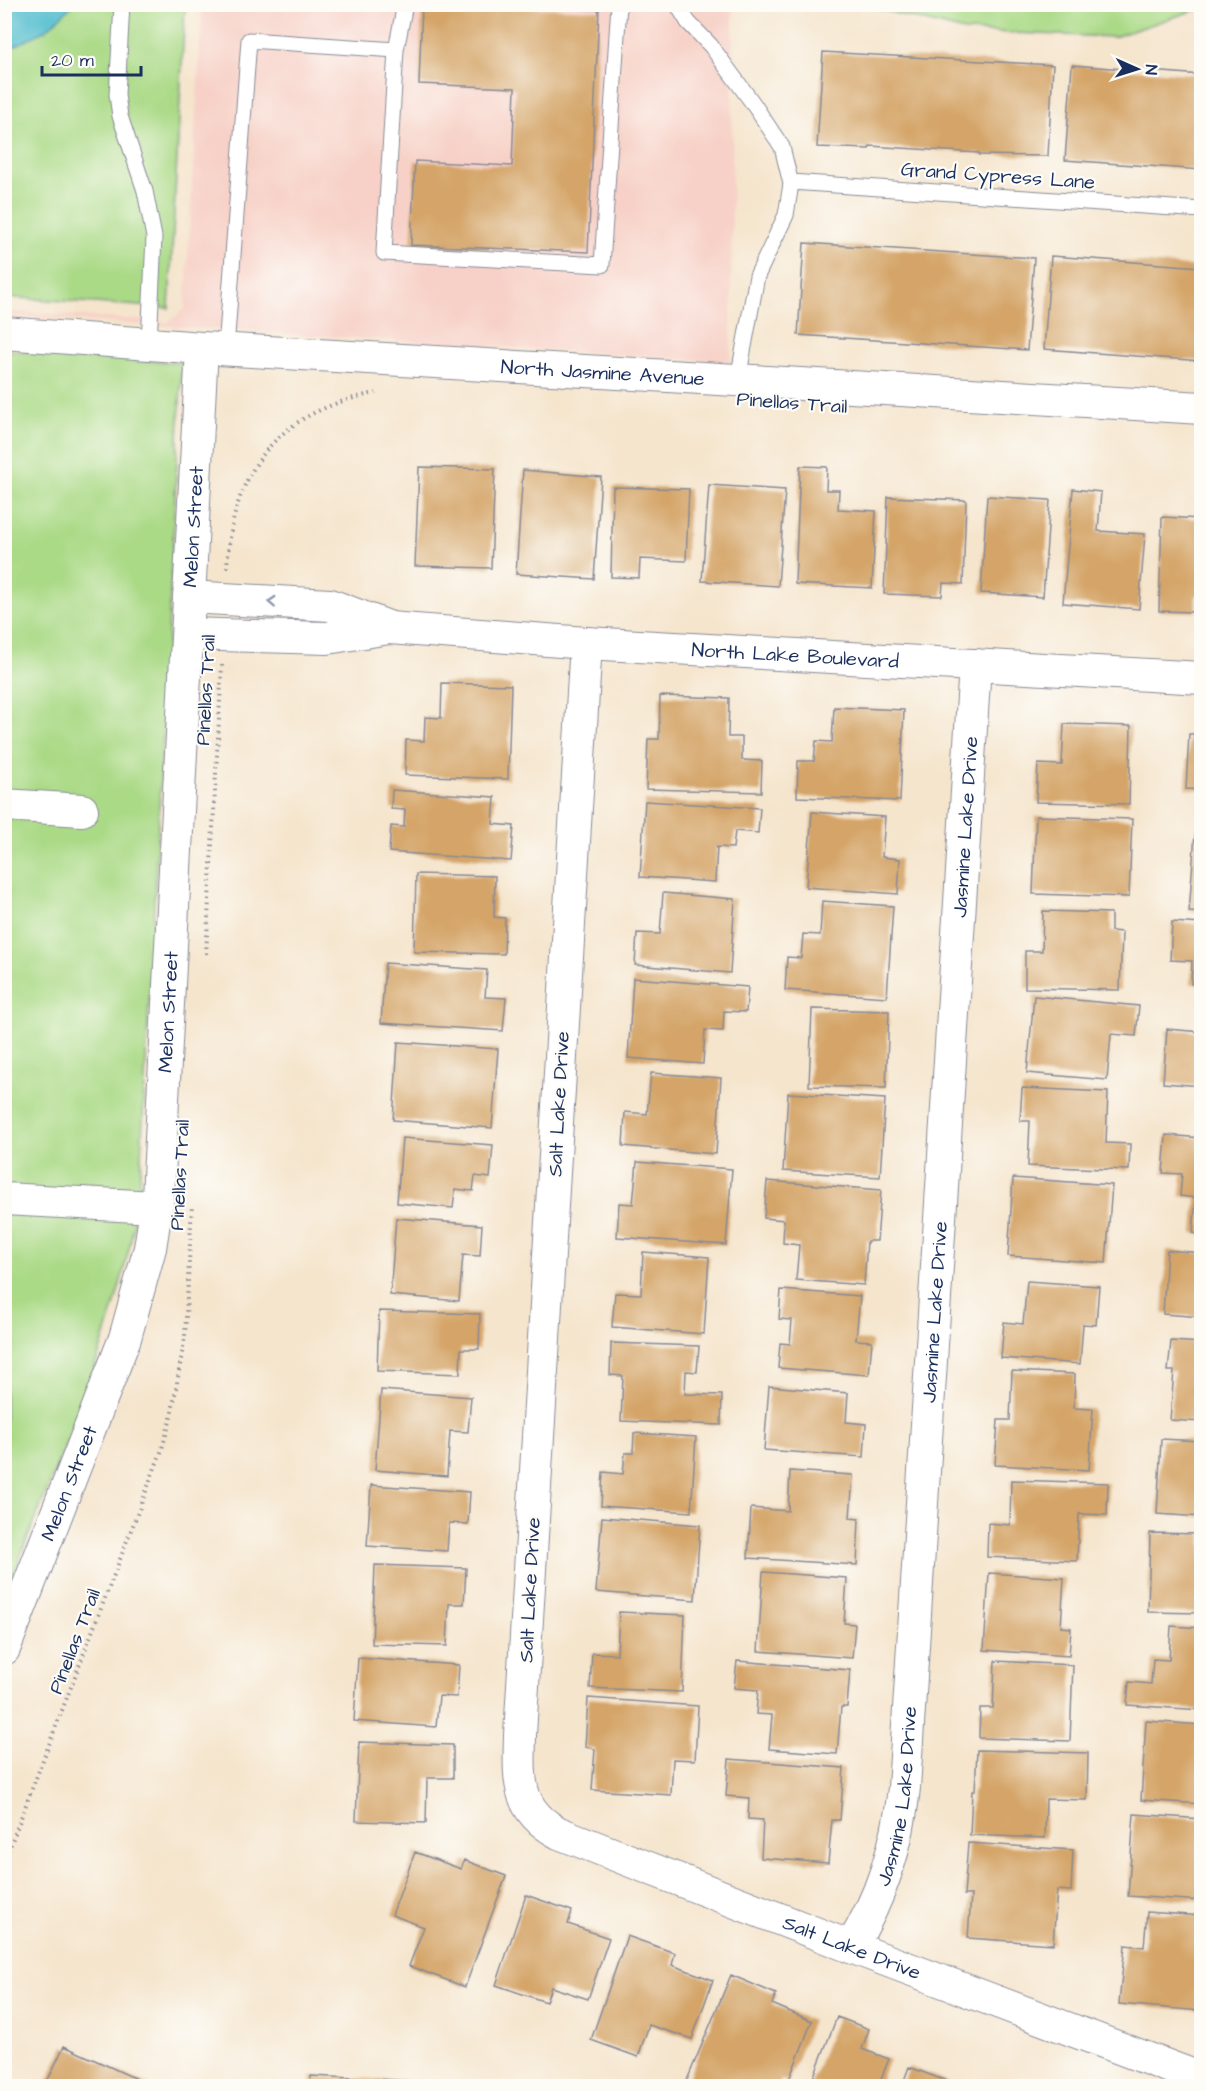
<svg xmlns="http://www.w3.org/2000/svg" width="1206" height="2091" font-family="'Architects Daughter',sans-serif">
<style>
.built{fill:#f7d1c7}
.green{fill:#abda87;stroke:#638472;stroke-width:1.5}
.water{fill:#53becf;stroke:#377696;stroke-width:1.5}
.building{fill:#d4a467}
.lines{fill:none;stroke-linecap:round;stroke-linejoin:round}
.service-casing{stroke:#888a96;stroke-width:17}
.minor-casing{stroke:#888a96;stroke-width:34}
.path{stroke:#888a96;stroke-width:4;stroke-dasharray:1.5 4.5;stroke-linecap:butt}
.service{stroke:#fff;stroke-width:15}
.minor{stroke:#fff;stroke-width:32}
.oneway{stroke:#8d97ae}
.labels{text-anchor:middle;stroke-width:4.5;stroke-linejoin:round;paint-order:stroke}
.street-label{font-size:20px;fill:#1b2f5e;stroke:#fdfcf7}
</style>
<rect width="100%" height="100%" fill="#fdfcf7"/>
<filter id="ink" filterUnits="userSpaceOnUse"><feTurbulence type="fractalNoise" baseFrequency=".0167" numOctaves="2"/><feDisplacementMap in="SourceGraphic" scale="12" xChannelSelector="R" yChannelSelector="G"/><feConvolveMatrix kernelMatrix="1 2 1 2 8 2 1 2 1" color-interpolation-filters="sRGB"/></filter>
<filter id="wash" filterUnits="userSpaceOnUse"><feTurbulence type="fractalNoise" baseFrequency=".008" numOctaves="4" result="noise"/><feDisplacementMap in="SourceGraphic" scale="24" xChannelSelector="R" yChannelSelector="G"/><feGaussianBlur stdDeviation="1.35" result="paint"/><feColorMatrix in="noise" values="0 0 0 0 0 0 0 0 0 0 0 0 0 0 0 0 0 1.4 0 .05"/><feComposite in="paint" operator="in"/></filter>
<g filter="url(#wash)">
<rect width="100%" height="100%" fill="#f5e5cd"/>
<path class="built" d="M202 5H733L731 362 5 316 4 311 168 322 185 309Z"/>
<path class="green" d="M1201 4V8L1114 37 964 31 864 5Z
M4 5H185L169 308 5 297Z
M5 350 182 363 139 1196C118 1335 55 1465 5 1596Z"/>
<path class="water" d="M5 4H73V5L46 30 5 51Z"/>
<g id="blocks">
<path class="building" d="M422 4 599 10 588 252 411 245 415 161 512 166 515 88 419 84Z
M823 52 1053 65 1048 156 979 155V153L870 146 869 149 817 147Z
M1072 65 1202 75V170L1065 160Z
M804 243 1034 258 1027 350 798 335Z
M1051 256 1202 267V361L1044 349Z
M800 466 827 467 826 490H839L838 509 876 511 872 588 795 584Z
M419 467 495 469 491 568 415 566Z
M523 470 601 477 594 579 516 574Z
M709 485 785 490 778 586 702 581Z
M613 487 689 489 686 561 640 559 639 578 611 577Z
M1073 489 1101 492 1098 531 1145 534 1139 609 1063 603Z
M987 496 1050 500 1043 597 981 593Z
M888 497 966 500 963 584 943 583 942 596 884 594Z
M1162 517 1202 519V595H1196V612L1159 611Z
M442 683 511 685 508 779 405 775 406 740 424 741 425 717 441 718Z
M660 696 729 698 728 737H742V760L762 761 761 792 646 789 648 739H659Z
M834 707 904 710 900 801 797 797 798 761H814L816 741 832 742Z
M1064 724 1131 726 1129 804 1036 802 1038 764 1062 765Z
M1189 734H1202V790L1186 789Z
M392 790 495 797 493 824 514 826 511 861 389 852 391 826 404 827 405 810 391 809Z
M645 801 760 808 758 833 735 831 733 848 717 847 715 882 640 877Z
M812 812 885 817 882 857 900 859 898 894 806 887Z
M1036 816 1132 819 1129 897 1033 894Z
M1195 834 1202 835V913L1189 912Z
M416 874 495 876 494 917 505 918 504 954 414 952Z
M663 893 735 899 730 973 635 965 637 933 660 934Z
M822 901 893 906 887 997 785 990 787 957 801 958 803 934 820 935Z
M1043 911 1111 913V931L1122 932 1120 990 1025 988V951H1042Z
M1172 922 1202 924V984H1191L1192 961 1170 960Z
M385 963 487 970 485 997 506 998 503 1031 381 1023Z
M633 978 748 987 746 1012 724 1011 723 1031 705 1030 703 1064 628 1058Z
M1034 996 1139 1006 1136 1036 1111 1034 1107 1080 1027 1073Z
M812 1009 889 1011 886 1088 809 1086Z
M1167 1029 1202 1032V1086L1163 1083Z
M398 1042 498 1049 492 1128 393 1120Z
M651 1073 721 1078 716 1154 623 1146 625 1112 647 1114Z
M1022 1088 1108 1092 1106 1143 1130 1144 1129 1170 1028 1166 1030 1121H1020Z
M788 1093 885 1099 880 1177 783 1171Z
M1200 1095H1202V1128H1198Z
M1166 1135 1202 1138V1234L1193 1233 1196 1198 1180 1196 1182 1174 1163 1173Z
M402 1138 493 1145 490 1178 475 1176 473 1191 455 1189 453 1208 397 1203Z
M637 1162 732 1169 726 1245 617 1237 619 1203 633 1204Z
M1013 1178 1112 1185 1106 1263 1008 1256Z
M767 1181 881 1190 877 1241H867L864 1285 796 1280 799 1245 783 1243 784 1220 764 1218Z
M396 1218 482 1225 480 1256 463 1255 459 1301 390 1295Z
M1167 1250 1202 1253V1317L1163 1314Z
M643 1252 709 1257 704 1334 612 1327 615 1293 641 1294Z
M1027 1281 1099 1286 1096 1325 1083 1324 1080 1364 1001 1358 1004 1322 1023 1324Z
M781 1290 860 1296 856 1340 872 1341 869 1375 778 1368 780 1343 790 1344 792 1320 779 1319Z
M379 1311 480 1314 479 1349H461L460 1374 377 1371Z
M1171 1341 1202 1343V1422L1170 1420 1174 1371H1168Z
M611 1343 699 1346 697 1372 686 1371 685 1394 722 1395 721 1425 621 1421 623 1376 610 1375Z
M1012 1371 1075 1374 1074 1408 1093 1409 1089 1470 995 1465 998 1420H1010Z
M769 1386 848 1393 846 1422 866 1424 864 1457 764 1450Z
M381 1390 471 1397 468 1432 450 1431 447 1476 375 1470Z
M634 1433 696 1437 691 1512 601 1506 603 1472 623 1474 625 1453H633Z
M1161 1439 1202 1441V1517L1157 1514Z
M790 1471 853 1475 850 1518 859 1519 857 1565 748 1558 751 1508 788 1511Z
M1011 1480 1108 1483 1107 1515 1079 1514 1077 1561 987 1557 988 1523 1010 1525Z
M371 1485 470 1492 468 1524 449 1523 447 1551 367 1546Z
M602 1517 700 1525 695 1600 596 1592Z
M1150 1533 1202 1534V1613L1148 1612Z
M375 1565 466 1568 464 1604H449L447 1646 372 1644Z
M763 1572 847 1578 844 1623 855 1624 852 1658 758 1651Z
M989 1573 1064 1578 1061 1627 1071 1628 1069 1656 984 1650Z
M619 1612 685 1615 682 1692 590 1688 592 1653 617 1654Z
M1171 1626 1202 1628V1710L1127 1705 1129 1682 1151 1684 1153 1659 1169 1660Z
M358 1658 459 1665 457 1697 439 1696 436 1727 354 1721Z
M737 1661 850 1670 847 1707H841L837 1754 769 1749 772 1715 756 1714 758 1690 734 1688Z
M995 1661 1073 1665 1070 1741 979 1738 980 1708H993Z
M588 1698 698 1706 695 1760 673 1759 671 1795 592 1790 595 1749 585 1747Z
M1146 1721 1202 1725V1804L1141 1800Z
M359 1742 453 1745V1778H427L426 1823 356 1821Z
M977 1750 1088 1753 1087 1800 1046 1799 1045 1838 970 1835 972 1791H975Z
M729 1759 844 1768 840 1820H832L828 1863 761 1858 763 1820 748 1819 749 1798 726 1796Z
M1134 1814 1202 1819V1901L1128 1896Z
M968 1843 1073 1850 1071 1891 1057 1890 1053 1944 968 1938 971 1895H964Z
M415 1852 461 1869 464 1860 506 1876 465 1987 409 1966 424 1927 392 1915Z
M526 1895 572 1911 568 1924 609 1938 588 1999 551 1987 546 2002 496 1985Z
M1147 1912 1202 1916V2011L1119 2004 1125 1945 1144 1947Z
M627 1936 675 1953 672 1965 713 1980 692 2039 649 2025 638 2057 591 2040Z
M731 1975 776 1994 772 2004 812 2021 788 2082 781 2080 779 2086 685 2085Z
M837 2017 869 2029 862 2049 889 2059 878 2086H810Z
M64 2046 152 2086H45Z
M909 2067 960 2086H902Z
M311 2076 499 2085V2086H310Z"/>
</g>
</g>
<g filter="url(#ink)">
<use href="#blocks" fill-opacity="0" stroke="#888a96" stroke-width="1.5"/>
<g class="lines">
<g class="service-casing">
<path id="service" d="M122 4 117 95 120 116 145 191 154 237 149 343
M405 4 396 50 384 253 602 265 619 4
M677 4 688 22 711 46 752 102 782 147 791 184 786 215 757 276 738 379
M791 182 1202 210
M226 349 249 40 396 50"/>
</g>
<g class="minor-casing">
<g id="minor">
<path id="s1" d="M4 333 202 348 1202 408"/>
<path d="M189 597 330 605 388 627"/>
<path id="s2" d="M188 634 327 638 389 628 586 643 1202 678"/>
<path id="s3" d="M586 643 520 1735C519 1780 516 1810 559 1833L851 1947 1202 2079"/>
<path d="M4 805 82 810"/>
<path d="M4 1199 156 1207"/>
<path id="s4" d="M4 1649 125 1338 150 1248 158 1197 202 348"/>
<path id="s5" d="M851 1947C881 1898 898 1847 904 1788L975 665"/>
</g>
</g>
<path class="path" d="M227 568C232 470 277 411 376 393
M206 954 222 665
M4 1862 161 1452 171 1418 185 1336 192 1205"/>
<use href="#service" class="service"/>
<use href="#minor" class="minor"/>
</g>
<defs><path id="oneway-chevron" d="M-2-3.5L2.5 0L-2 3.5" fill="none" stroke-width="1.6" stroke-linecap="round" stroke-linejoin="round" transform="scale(1.5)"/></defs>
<use class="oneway" href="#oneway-chevron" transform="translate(272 602) rotate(-177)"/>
</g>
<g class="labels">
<g class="street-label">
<text transform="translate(998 175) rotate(4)" y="7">Grand Cypress Lane</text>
<text dy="7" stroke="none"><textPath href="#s1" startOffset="600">North Jasmine Avenue</textPath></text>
<text transform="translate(792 402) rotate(4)" y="7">Pinellas Trail</text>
<text dy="7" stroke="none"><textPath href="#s4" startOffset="1150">Melon Street</textPath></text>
<text dy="7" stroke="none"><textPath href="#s2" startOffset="609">North Lake Boulevard</textPath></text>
<text transform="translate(205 690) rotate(-87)" y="7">Pinellas Trail</text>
<text dy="7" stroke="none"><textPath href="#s5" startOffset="1132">Jasmine Lake Drive</textPath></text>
<text dy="7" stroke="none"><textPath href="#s4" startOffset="664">Melon Street</textPath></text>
<text transform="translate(558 1104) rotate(-87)" y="7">Salt Lake Drive</text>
<text transform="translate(179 1175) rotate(-87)" y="7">Pinellas Trail</text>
<text dy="7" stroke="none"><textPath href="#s5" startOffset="646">Jasmine Lake Drive</textPath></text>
<text dy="7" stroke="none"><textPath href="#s4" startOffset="178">Melon Street</textPath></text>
<text transform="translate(529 1590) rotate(-87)" y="7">Salt Lake Drive</text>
<text transform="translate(74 1641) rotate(-69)" y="7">Pinellas Trail</text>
<text dy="7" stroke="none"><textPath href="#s5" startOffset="160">Jasmine Lake Drive</textPath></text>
<text dy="7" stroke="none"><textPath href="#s3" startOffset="1522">Salt Lake Drive</textPath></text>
</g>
</g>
<rect width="1206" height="2091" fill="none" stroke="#fdfcf7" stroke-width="24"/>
<g transform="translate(1137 69) rotate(93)" stroke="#fdfcf7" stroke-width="4.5" paint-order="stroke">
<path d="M0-4.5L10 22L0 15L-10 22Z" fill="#1b2f5e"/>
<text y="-9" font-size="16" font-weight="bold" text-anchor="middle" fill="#1b2f5e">N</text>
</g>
<path d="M42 66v9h99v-9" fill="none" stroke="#1b2f5e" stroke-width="3"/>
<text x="51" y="66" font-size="18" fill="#1b2f5e" stroke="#fdfcf7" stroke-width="4.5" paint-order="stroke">20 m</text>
</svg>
